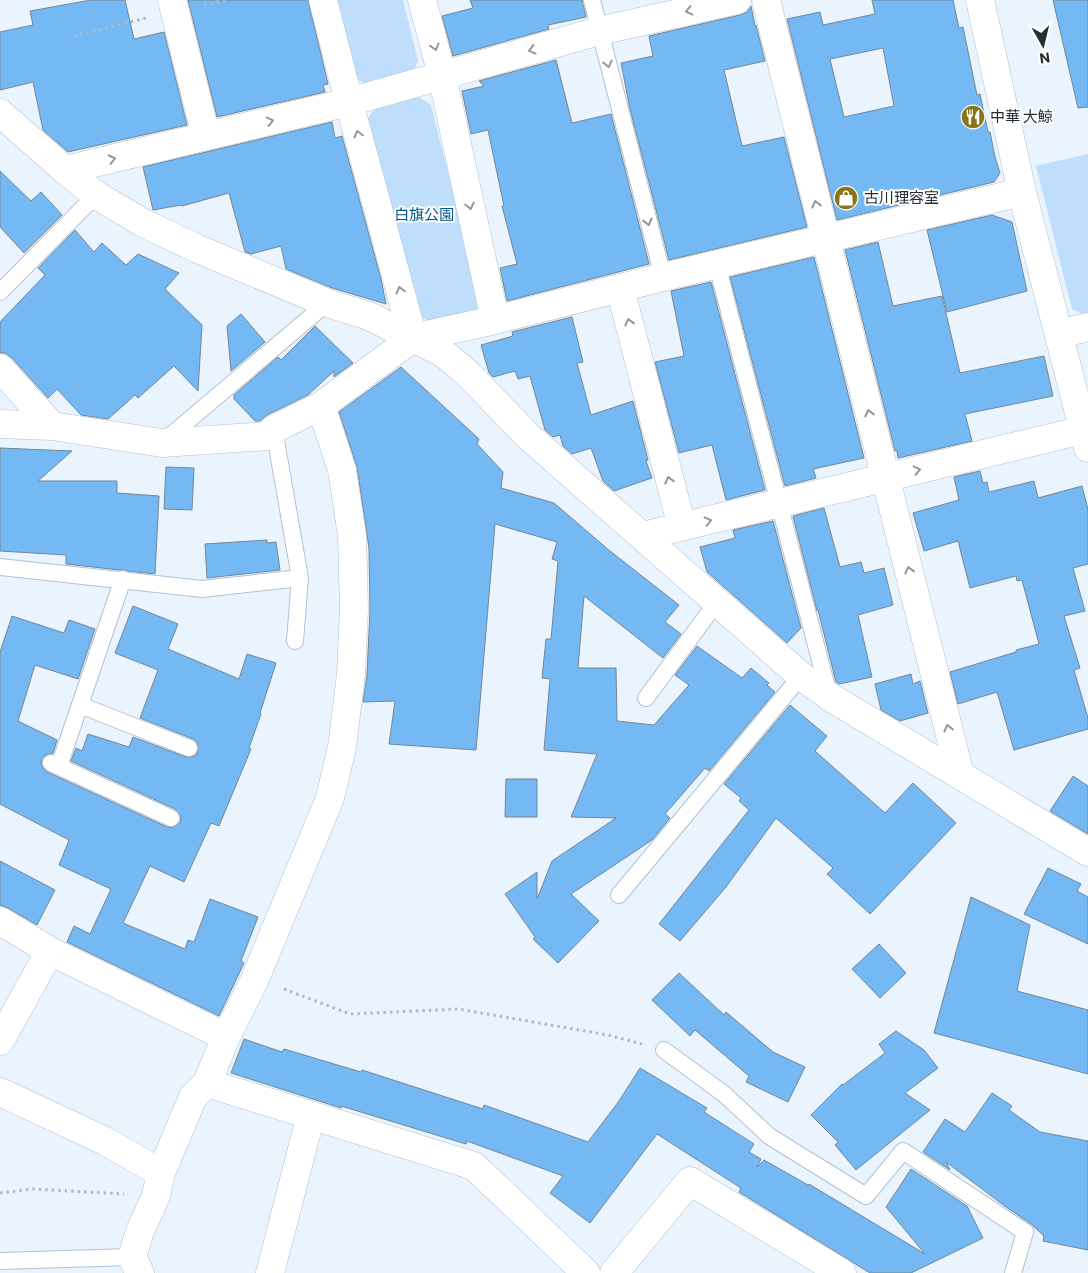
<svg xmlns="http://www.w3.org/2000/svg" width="1088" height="1273" font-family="Commissioner,'Noto Sans JP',sans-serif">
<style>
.green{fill:#bedefb}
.building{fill:#75b9f4;stroke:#758695;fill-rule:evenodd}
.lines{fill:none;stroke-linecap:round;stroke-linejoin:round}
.service-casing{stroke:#b0c2d2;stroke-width:18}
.minor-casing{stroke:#b0c2d2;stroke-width:29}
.tertiary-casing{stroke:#b0c2d2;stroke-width:29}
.path{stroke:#afb9c1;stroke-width:3;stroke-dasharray:2.5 4;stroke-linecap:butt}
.service{stroke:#fff;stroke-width:16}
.minor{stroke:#fff;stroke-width:28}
.tertiary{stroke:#fff;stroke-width:28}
.oneway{stroke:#93969a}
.labels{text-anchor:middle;stroke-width:4;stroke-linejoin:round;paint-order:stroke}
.poi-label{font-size:15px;fill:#272e34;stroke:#fff;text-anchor:start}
.park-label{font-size:15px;fill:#00558a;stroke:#fff}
</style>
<rect width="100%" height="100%" fill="#e9f4fe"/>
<path class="green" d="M335 0H403L418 61 410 79 374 88 355 78Z
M414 94 431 105 482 309 433 322 414 315 366 122 378 103Z
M1088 154V314L1085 315 1072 309 1036 166Z"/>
<path class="building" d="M91 0H125L134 39 164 32 187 125 68 152 43 130 33 82 0 90V32L33 25 30 11Z
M188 0H308L328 84 323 85 325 92 217 117Z
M470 0H582L586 17 548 25 549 29 453 56 442 16 473 8Z
M872 0H953L959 28 963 27 977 95 980 94 988 132H990L995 157 1000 173 994 182 837 220 787 19 820 12 823 25 875 14ZM883 48 894 106 844 117 830 59Z
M1053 0H1088V107L1078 108Z
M751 6 755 26 756 25 765 61 724 70 742 146 784 137 807 227 669 260 630 109 621 63 653 56 649 36 740 15 747 12Z
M556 60 572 123 611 114 649 264 507 301 500 268 517 264 502 206H504L488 130 471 134 462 91 484 86 479 81Z
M332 122 335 138 342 136 381 279 386 304 332 288 286 269 281 246 251 254 245 252 229 193 182 206 181 205 153 210 143 167Z
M0 171 31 201 41 192 62 215 24 253 0 227Z
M992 215 1012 222 1027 291 947 312 927 230Z
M75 230 94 252 102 243 126 265 138 254 179 273 165 289 202 325 198 391 174 366 138 398 135 395 108 419 81 415 57 389 48 398 12 358 5 353H0V322L45 275 38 268Z
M878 242 893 306 942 296 960 373 1044 356 1053 396 965 414 972 441 898 458 897 451H895L845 250Z
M814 257 864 458 813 469 816 478 785 486 730 277Z
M711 282 765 490 726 500 712 445 679 453 655 362 684 356 671 291Z
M241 314 265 342 231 371 227 326Z
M572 317 583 362 577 363 591 415 633 401 648 460 646 461 652 478 614 491 603 481 591 448 572 454 563 446 560 435 553 437 545 430 530 376 518 379 515 371 493 377 489 373 481 345 513 336 512 332Z
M315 326 353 363 334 377V371L308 395 267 415 260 421H255L234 399V395L278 357 281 360Z
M401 367 479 439 477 444 503 472 501 488 554 503 610 551 679 605 665 622 681 634 663 658 584 596 578 668H616L617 721 654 725 689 685 675 675 697 646 742 678 751 668 769 683 767 685 775 692 709 771 705 768 665 814 670 818 652 840 571 894 599 921 558 963 533 939 535 937 505 894 537 872V899L552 861 616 818 571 817 597 754 544 750 550 679 542 678 546 639H551L558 561 552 559 557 542 495 524 476 750 389 744 395 701 363 702 367 675 370 610 369 548 357 467 339 412Z
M0 448 72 451 38 481H117V493L159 496 155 574 66 564V555L0 551Z
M166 467 194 468 192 510 164 509Z
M980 471 983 483 987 482 989 492 1034 481 1038 498 1082 486 1088 509V564L1073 568 1085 611 1064 616 1080 668 1074 670 1088 718V729L1014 750 997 692 958 704 950 672 1016 652V650L1039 644 1022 580 1017 581 1016 576 970 588 958 541 924 551 913 513 959 500 954 477Z
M824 508 840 567 861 562 864 573 884 568 893 605 858 615 872 677 839 684 836 682 818 610 817 611 793 516Z
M773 521 801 628 787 643 707 572 700 547 735 538 733 530Z
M267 540V543L276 542 280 570 207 578 205 544Z
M133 606 178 624 168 649 239 679 247 654 276 663 260 713 261 714 249 748 251 749 219 826 211 823 184 882 150 866 123 923 185 949 188 940 194 942 210 899 258 917 241 961 244 963 219 1016 67 942 74 926 90 934 111 889 59 865 69 840 0 804V652L12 616 64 633 69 620 95 629 78 679 35 665 18 721 57 740 53 753 46 755 42 758 41 763 43 768 47 772 167 827 172 828 180 823 181 817 175 809 71 761 76 748 82 751 88 734 129 747 133 737 186 757 195 756 198 751 197 742 193 739 140 718 158 670 115 653Z
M911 674 913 684 920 681 928 713 900 721 881 710 875 684Z
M790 705 827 736 815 751 885 813 913 783 956 823 870 914 827 874 833 868 776 818 726 887 680 941 659 924 749 810 739 801 741 798 724 784Z
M1073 776 1088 786V834L1050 811Z
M506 779H537V817H505Z
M0 861 55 890 37 925 8 908 0 905Z
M1048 868 1081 884 1077 891 1088 897V944L1024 914Z
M971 897 1030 925 1017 991 1088 1010V1074L934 1033Z
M879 944 906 973 880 998 852 969Z
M679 973 724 1015 726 1012 773 1052 805 1067 788 1102 746 1082 749 1076 695 1030 690 1036 652 1000Z
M896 1031 924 1050 938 1068 905 1093 930 1110 856 1170 835 1145 838 1142 811 1115 842 1084 843 1085 885 1053 879 1044Z
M244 1039 282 1052 284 1049 361 1072 362 1070 483 1109 484 1105 588 1142 619 1101 640 1068 707 1108 704 1112 754 1144 749 1152 761 1159 757 1167 764 1160 808 1185 809 1184 925 1254 886 1207 911 1169 967 1206 983 1238 911 1273H870L739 1192 741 1188 657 1134 590 1223 550 1193 563 1176 467 1141 466 1144 341 1106V1108L231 1073Z
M992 1093 1012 1106 1009 1110 1040 1132 1088 1141V1250L1043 1241 1044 1236 1031 1224 1006 1207 946 1162 950 1170 923 1152 945 1119 965 1132Z"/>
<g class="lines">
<g class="service-casing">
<path id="service" d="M592 0 663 277
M717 265 829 695
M0 292 96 195
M274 429 300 578 295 641
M163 442 327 303
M0 567 202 589 300 578
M646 698 717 602
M80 705 189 748
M51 763 171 818
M59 766 123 579
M619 895 801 676
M664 1050 724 1094 769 1136 866 1196 903 1151 1025 1232 1013 1273
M0 1261 132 1257"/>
</g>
<g class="minor-casing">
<path id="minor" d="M172 0 206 136
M323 0 349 102 413 338
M422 0 442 75 495 320
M766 0 960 775
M65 170 349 102 599 31 737 0
M620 288 682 527
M1059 334 1088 327
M0 368 52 426
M0 424 52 426 162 443 267 436 274 429 321 406 413 338 495 320 663 277 1022 192
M643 536 1083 430
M0 921 50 951 226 1037 207 1083
M226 1037 255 979 330 798 342 747 351 674 354 609 352 535 342 470 321 406
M0 1041 50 951
M0 1092 105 1141 161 1173
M140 1273 132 1257 140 1231 156 1196 161 1173 193 1097 207 1083 474 1166 586 1273
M270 1273 311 1115
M614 1273 690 1181 842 1273"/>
</g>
<g class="tertiary-casing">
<path id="tertiary" d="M980 0 1022 192 1088 448
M0 113 65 170 96 195 143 223 198 249 327 303 369 316 443 353 465 371 528 436 801 676 830 697 1088 852"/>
</g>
<path class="path" d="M204 5 225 0
M74 36 146 18
M284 989 350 1014 458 1009 608 1035 642 1044
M0 1193 33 1189 124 1194"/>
<use href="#service" class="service"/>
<use href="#minor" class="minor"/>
<use href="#tertiary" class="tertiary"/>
</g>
<defs><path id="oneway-chevron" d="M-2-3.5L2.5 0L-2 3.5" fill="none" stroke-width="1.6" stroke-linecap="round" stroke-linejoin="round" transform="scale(1.25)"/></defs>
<g class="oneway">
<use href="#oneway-chevron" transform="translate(689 11) rotate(167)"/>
<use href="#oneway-chevron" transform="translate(435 47) rotate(75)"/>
<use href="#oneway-chevron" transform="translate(532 50) rotate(165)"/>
<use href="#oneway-chevron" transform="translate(608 64) rotate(76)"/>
<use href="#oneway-chevron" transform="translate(270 121) rotate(-13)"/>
<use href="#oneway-chevron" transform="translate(358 134) rotate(-105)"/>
<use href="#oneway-chevron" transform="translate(112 159) rotate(-14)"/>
<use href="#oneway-chevron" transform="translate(816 204) rotate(-104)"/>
<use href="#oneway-chevron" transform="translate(470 206) rotate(78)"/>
<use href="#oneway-chevron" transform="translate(648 222) rotate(76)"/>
<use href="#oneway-chevron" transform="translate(400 290) rotate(-105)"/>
<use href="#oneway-chevron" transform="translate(629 322) rotate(-104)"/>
<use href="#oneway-chevron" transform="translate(869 413) rotate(-104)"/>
<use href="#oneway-chevron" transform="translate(917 470) rotate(-13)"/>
<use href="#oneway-chevron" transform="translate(669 480) rotate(-104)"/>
<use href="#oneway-chevron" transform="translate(708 521) rotate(-14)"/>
<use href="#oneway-chevron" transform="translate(909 570) rotate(-104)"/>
<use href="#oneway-chevron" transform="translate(948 728) rotate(-104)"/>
</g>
<defs>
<g id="restaurant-disc" transform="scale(1.25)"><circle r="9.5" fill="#897417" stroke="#fff"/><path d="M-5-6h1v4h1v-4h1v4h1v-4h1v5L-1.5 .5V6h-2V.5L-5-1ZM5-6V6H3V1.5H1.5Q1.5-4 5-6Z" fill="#fff"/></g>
<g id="shop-disc" transform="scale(1.25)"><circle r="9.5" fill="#897417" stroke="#fff"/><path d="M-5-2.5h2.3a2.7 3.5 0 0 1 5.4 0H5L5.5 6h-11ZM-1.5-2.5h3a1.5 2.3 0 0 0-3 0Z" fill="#fff"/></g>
</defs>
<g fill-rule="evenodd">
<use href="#restaurant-disc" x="973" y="117"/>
<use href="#shop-disc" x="846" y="198"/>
</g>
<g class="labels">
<g class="poi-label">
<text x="990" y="122">中華 大鯨</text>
<text x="864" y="203">古川理容室</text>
</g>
<g class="park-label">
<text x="424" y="220">白旗公園</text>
</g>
</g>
<g transform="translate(1043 45) rotate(172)" stroke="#ffffff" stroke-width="4" paint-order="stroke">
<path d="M0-4L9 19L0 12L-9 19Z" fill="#272e34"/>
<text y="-8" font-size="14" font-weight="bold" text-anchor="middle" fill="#272e34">N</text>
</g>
</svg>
